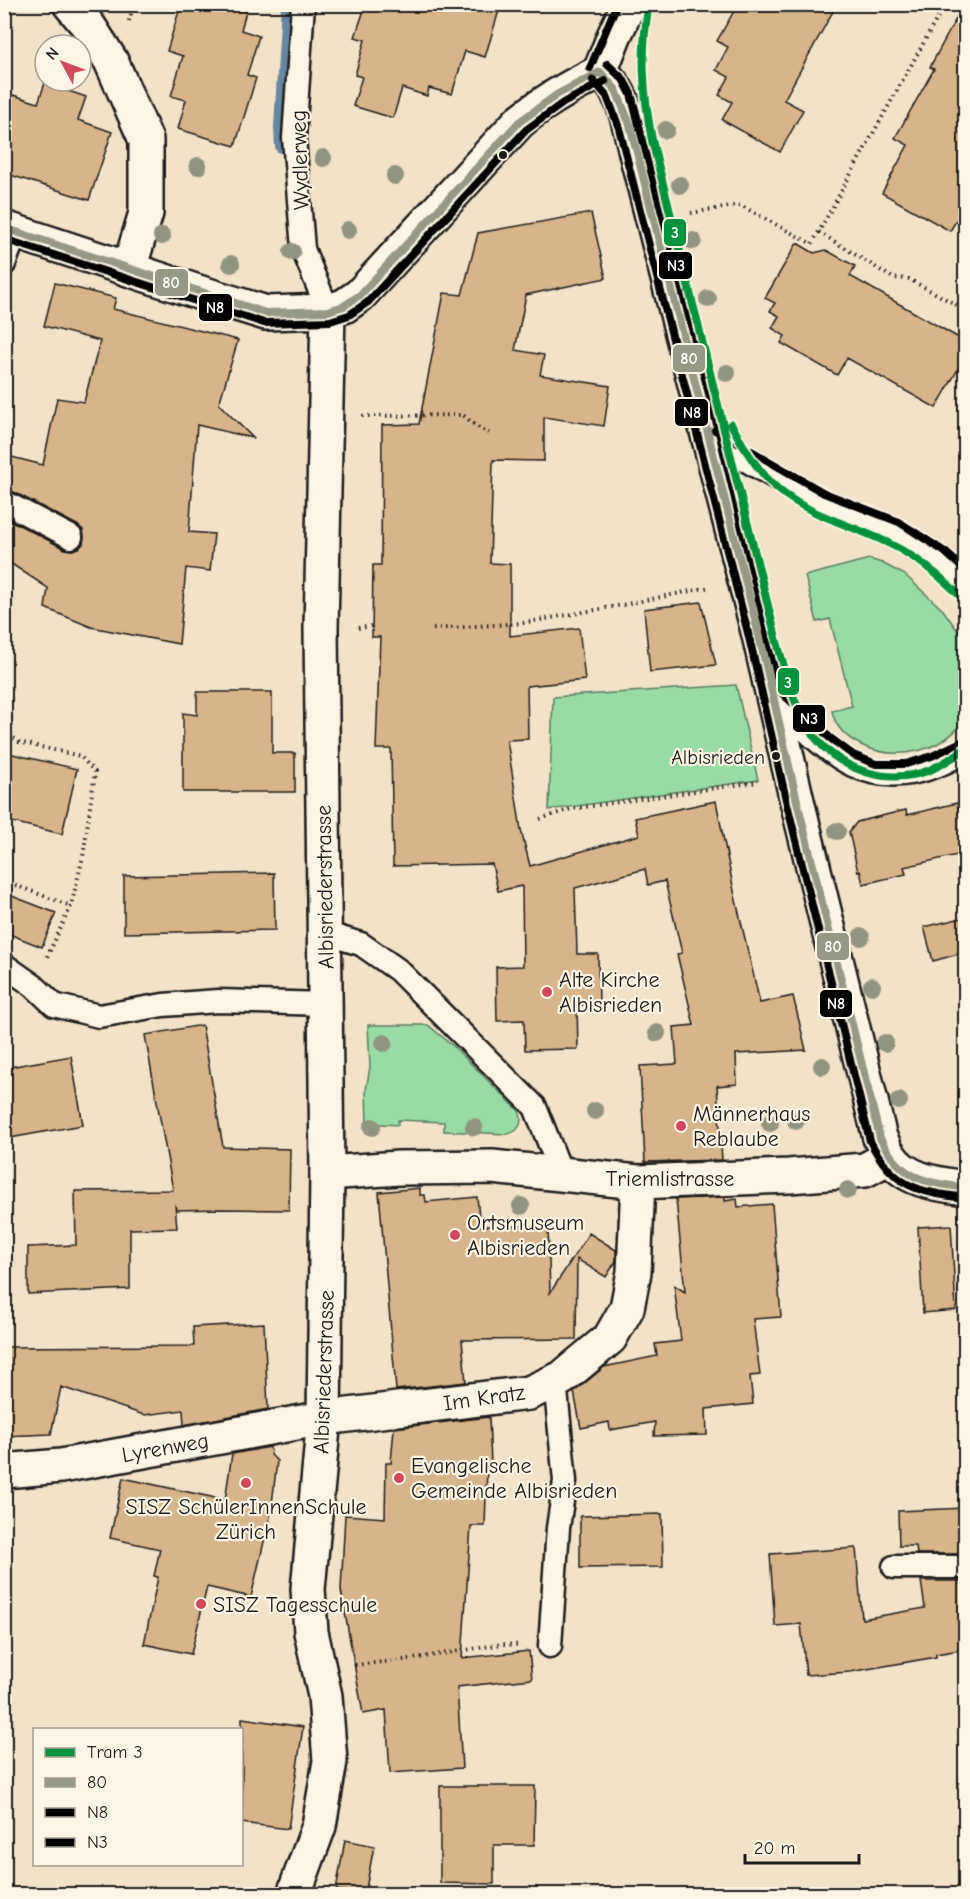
<svg xmlns="http://www.w3.org/2000/svg" width="970" height="1899" font-family="'Comic Neue',sans-serif">
<style>
.green{fill:#99dba6;stroke:#5a7c61;stroke-width:1.5}
.lines{fill:none;stroke-linecap:round;stroke-linejoin:round}
.stream{stroke:#66879f;stroke-width:12}
.building{fill:#d7b489;stroke:#1c1c1c;stroke-width:1.5}
.lane-casing{stroke:#1c1c1c;stroke-width:27}
.street-casing{stroke:#1c1c1c;stroke-width:38}
.secondary-casing{stroke:#1c1c1c;stroke-width:38}
.path{stroke:#1c1c1c;stroke-width:4;stroke-dasharray:1.5 4.5;stroke-linecap:butt}
.lane{stroke:#fcf5e5;stroke-width:22}
.street{stroke:#fcf5e5;stroke-width:33}
.secondary{stroke:#fcf5e5;stroke-width:33}
.bus-1-casing{stroke:#fcf5e5;stroke-width:12}
.bus-2-casing{stroke:#fcf5e5;stroke-width:12}
.bus-3-casing{stroke:#fcf5e5;stroke-width:12}
.bus-1{stroke:#969986;stroke-width:8}
.bus-2{stroke:#000;stroke-width:8}
.bus-3{stroke:#000;stroke-width:8}
.tram-1-casing{stroke:#fcf5e5;stroke-width:12}
.tram-1{stroke:#00923c;stroke-width:8}
.tree{fill:#919480}
.bus-dot{fill:#1c1c1c;stroke:#fcf5e5;stroke-width:2}
.poi-dot{fill:#d1495b;stroke:#fcf5e5;stroke-width:2}
.labels{text-anchor:middle;stroke-width:4.5;stroke-linejoin:round;paint-order:stroke}
.bus-label{font-size:20px;fill:#1c1c1c;stroke:#fcf5e5;text-anchor:end}
.street-label{font-size:22px;fill:#1c1c1c;stroke:#fcf5e5}
.poi-label{font-size:22px;fill:#1c1c1c;stroke:#fcf5e5;text-anchor:start}
.line-badge{stroke:#fcf5e5;stroke-width:2}
.badge-label{font-size:16px;text-anchor:middle;font-weight:bold;fill:#fff}
</style>
<rect width="100%" height="100%" fill="#f1e2c9"/>
<filter id="ink" filterUnits="userSpaceOnUse"><feTurbulence type="fractalNoise" baseFrequency=".0167" numOctaves="2"/><feDisplacementMap in="SourceGraphic" scale="12" xChannelSelector="R" yChannelSelector="G"/><feConvolveMatrix kernelMatrix="1 2 1 2 8 2 1 2 1" color-interpolation-filters="sRGB"/></filter>
<g filter="url(#ink)">
<path class="green" d="M869 559 882 563 905 575 943 610 965 641V719C943 752 896 762 861 745 847 738 835 727 832 711L852 706 830 619 817 622 805 576Z
M736 685 758 780 549 810 553 697Z
M368 1025H428L453 1046 519 1111C524 1122 519 1133 506 1134L444 1131V1122L398 1120V1125L367 1123 366 1090 370 1067Z"/>
<g class="lines">
<path class="stream" d="M281 147 280 127 287 4"/>
</g>
<path class="building" d="M181 4H248L241 30 259 36 247 75 256 78 235 146 178 129 186 100 171 96 183 56 167 51Z
M366 4H501L485 57 465 51 452 94 429 88 427 96 402 88 393 118 353 106 362 77 355 75 365 40 355 37Z
M738 4H837L784 100 803 110 780 152 722 120 732 102 719 95 729 77 716 70 728 47 717 41Z
M964 4 966 204 950 231 882 193 908 145 895 138 934 69 930 67Z
M45 83 86 97 78 120 112 132 89 200 4 173V92L38 103Z
M591 213 606 278 526 295 515 350 544 355 540 375 610 386 604 426 544 417V461L493 460 490 563 510 564V636L579 628 585 680 527 686 528 739 507 740 521 830 530 866 639 835 635 818 716 801 735 896 760 1003 793 996 806 1050 736 1054 737 1084 717 1086 722 1160 645 1162 640 1066 677 1064 674 1027 694 1025 677 954 682 953 665 881 648 885 645 869 575 888 577 954H598L599 1005H577L578 1049 525 1050 524 1020 497 1021 496 967 523 966 522 886 498 891 492 864 393 866 391 749H376L380 637H372L373 565H381L382 425 419 424 444 293 462 295 478 233Z
M797 243 814 253 826 250 855 266 850 276 966 342V355L936 408 847 358 837 375 781 343 785 336 772 328 779 316 770 311 775 303 765 298Z
M55 283 116 298 113 309 238 340 219 404 253 438 197 425 189 532 214 534 210 571 186 568 179 644 91 627 45 608 48 588 4 559V517L65 549 72 550 79 548 83 544 84 537 83 530 77 525 10 490 4 489V455L43 465 57 398 84 402 100 341 44 326Z
M701 602 716 665 650 672 644 609Z
M197 692H272V753H295V792H183V713L197 715Z
M4 752 77 769 62 834 4 820Z
M957 803 966 837V853L904 867 906 874 863 884 860 871 858 872 849 832 857 822 906 810 907 815Z
M274 873 275 930 124 933V876Z
M4 893 56 913 42 947 4 932Z
M966 917V952L933 961 924 927Z
M202 1025 223 1147 290 1149 289 1210 221 1209 176 1210 175 1204 177 1228 130 1229V1289L28 1294V1247L76 1245 75 1191 173 1190 145 1035Z
M71 1056 83 1125 4 1139V1068Z
M420 1188V1195H425L426 1202 477 1197 480 1226H548L550 1293 589 1233 616 1250V1261L606 1277 577 1259 576 1339 462 1340 466 1382 396 1390 379 1192Z
M725 1197V1201L737 1199 738 1207 772 1204 781 1317 753 1319 760 1375 750 1376 753 1404 706 1409 707 1435 654 1436 655 1422 610 1430 609 1422 581 1428 574 1392 604 1367 657 1356 655 1344 681 1341 674 1285 685 1292 676 1199Z
M951 1225 956 1310 923 1313 918 1227Z
M264 1323 268 1409 184 1425 183 1410 144 1415 61 1387 51 1434 4 1436V1347L194 1346 193 1327Z
M489 1417 491 1465 487 1467 485 1526H471L462 1658 529 1651 532 1679 457 1687 462 1768 390 1773 386 1710 363 1714 341 1590 345 1515 385 1518 386 1463H391L394 1428Z
M270 1447 271 1455 277 1461 271 1512 251 1597 207 1587 191 1654 144 1644 158 1577 154 1576 160 1549 110 1538 123 1478 225 1500 232 1454Z
M966 1508V1554H917L916 1546H899L898 1511Z
M662 1514 663 1567 580 1568V1516Z
M856 1548 862 1619 925 1608 921 1581H966V1649L936 1654V1657L850 1672 806 1675 801 1624 775 1626 770 1554Z
M242 1718 303 1727 288 1829 242 1823Z
M440 1786H535L534 1845H494V1884L440 1883Z
M345 1840 374 1846 365 1894 336 1890Z"/>
<g class="lines">
<g class="lane-casing">
<path id="lane" d="M303 4 294 138 303 249 328 311
M4 264 16 232
M710 439 819 503 893 531 939 560 966 586
M4 502 71 537
M773 698C823 746 860 795 936 766 946 762 956 756 966 751
M324 933 361 944 398 970 535 1107 562 1175
M4 965 34 986 54 1005 99 1016 163 1005 218 1001 326 1004
M894 1567H966
M550 1646 558 1528 565 1481 555 1381"/>
</g>
<g class="street-casing">
<path id="street" d="M70 4 90 28 111 61 146 140V213L129 269
M327 1173 399 1168 492 1167 638 1182 789 1176 865 1170 889 1157
M4 1471 61 1466 324 1418 529 1393 562 1378 610 1338 627 1308 634 1272 638 1182"/>
</g>
<g class="secondary-casing">
<path id="secondary" d="M600 72C627 92 630 131 638 161L759 635 797 801 880 1138C883 1143 885 1150 889 1155 905 1181 938 1184 966 1188
M4 228 198 292 266 313 328 311 344 306 360 295 519 122C544 101 571 86 600 72L614 36 629 4
M294 1894 319 1826 330 1761 325 1696 311 1632 308 1589 324 1418 327 1173 321 628 328 311"/>
</g>
<path class="path" d="M129 21 134 4
M691 213 740 205 812 244 945 4
M819 232 893 278 909 279 966 310
M362 416 463 415 476 426 489 433
M358 628 372 626
M433 629 523 623 617 606 710 587
M4 731 19 742 80 756 95 772 83 857 71 906
M540 819 571 809 757 782
M4 881 71 906 47 957
M355 1665 411 1659 502 1644 520 1645"/>
<use href="#lane" class="lane"/>
<use href="#street" class="street"/>
<use href="#secondary" class="secondary"/>
<g class="bus-1-casing">
<path id="bus-1" d="M600 72 616 90 630 125 759 635 797 801 880 1138C901 1179 922 1182 966 1188
M4 228 266 313 328 311 344 306 360 295 519 122 558 94 600 72"/>
</g>
<g class="bus-2-casing">
<path id="bus-2" d="M593 80 607 96 619 128 749 637 787 804 870 1141C893 1187 917 1192 965 1198
M4 239 264 323 330 321 349 315 368 302 526 130 563 103 605 81"/>
</g>
<g class="bus-3-casing">
<path id="bus-3" d="M607 64 623 79 631 94 720 436 781 692 830 738 853 755 876 764H906L932 756 961 742
M590 68 617 4
M715 430 824 493 899 522 945 552 966 571"/>
</g>
<use href="#bus-1" class="bus-1"/>
<use href="#bus-2" class="bus-2"/>
<use href="#bus-3" class="bus-3"/>
<g class="tram-1-casing">
<path id="tram-1" d="M649 4C640 51 643 94 652 140L777 642C786 673 794 710 814 736 841 771 888 786 930 770 943 764 954 757 966 748
M731 424C744 448 758 472 779 490 812 517 853 525 890 544 919 558 944 579 966 602"/>
</g>
<use href="#tram-1" class="tram-1"/>
</g>
<g class="tree">
<circle cx="666" cy="130" r="9"/>
<circle cx="323" cy="158" r="9"/>
<circle cx="198" cy="166" r="9"/>
<circle cx="395" cy="176" r="9"/>
<circle cx="680" cy="185" r="9"/>
<circle cx="348" cy="230" r="9"/>
<circle cx="162" cy="236" r="9"/>
<circle cx="693" cy="241" r="9"/>
<circle cx="292" cy="252" r="9"/>
<circle cx="231" cy="264" r="9"/>
<circle cx="708" cy="299" r="9"/>
<circle cx="727" cy="373" r="9"/>
<circle cx="837" cy="831" r="9"/>
<circle cx="861" cy="937" r="9"/>
<circle cx="872" cy="986" r="9"/>
<circle cx="657" cy="1033" r="9"/>
<circle cx="384" cy="1043" r="9"/>
<circle cx="885" cy="1043" r="9"/>
<circle cx="822" cy="1066" r="9"/>
<circle cx="899" cy="1101" r="9"/>
<circle cx="595" cy="1111" r="9"/>
<circle cx="796" cy="1121" r="9"/>
<circle cx="770" cy="1123" r="9"/>
<circle cx="372" cy="1127" r="9"/>
<circle cx="474" cy="1127" r="9"/>
<circle cx="848" cy="1190" r="9"/>
<circle cx="521" cy="1206" r="9"/>
</g>
</g>
<g class="bus-dot">
<circle cx="503" cy="155" r="5"/>
<circle cx="776" cy="756" r="5"/>
</g>
<g class="poi-dot">
<circle cx="547" cy="992" r="6"/>
<circle cx="681" cy="1126" r="6"/>
<circle cx="455" cy="1235" r="6"/>
<circle cx="399" cy="1478" r="6"/>
<circle cx="246" cy="1483" r="6"/>
<circle cx="201" cy="1604" r="6"/>
</g>
<g class="labels">
<g class="bus-label">
<text x="765" y="764">Albisrieden</text>
</g>
<g class="street-label">
<text transform="translate(299 160) rotate(-92)" y="8">Wydlerweg</text>
<text transform="translate(324 887) rotate(-91)" y="8">Albisriederstrasse</text>
<text x="670" y="1186">Triemlistrasse</text>
<text transform="translate(323 1372) rotate(-88)" y="8">Albisriederstrasse</text>
<text transform="translate(484 1397) rotate(-8)" y="8">Im Kratz</text>
<text transform="translate(165 1447) rotate(-10)" y="8">Lyrenweg</text>
</g>
<g class="poi-label">
<text x="559" y="987">Alte Kirche<tspan x="559" dy="25">Albisrieden</tspan></text>
<text x="693" y="1121">Männerhaus<tspan x="693" dy="25">Reblaube</tspan></text>
<text x="467" y="1230">Ortsmuseum<tspan x="467" dy="25">Albisrieden</tspan></text>
<text x="411" y="1473">Evangelische<tspan x="411" dy="25">Gemeinde Albisrieden</tspan></text>
<text x="246" y="1514" text-anchor="middle">SISZ SchülerInnenSchule<tspan x="246" dy="25">Zürich</tspan></text>
<text x="213" y="1612">SISZ Tagesschule</text>
</g>
</g>
<g class="line-badge">
<rect x="663" y="218" width="24" height="29" rx="6" fill="#00923c"/>
<rect x="658" y="251" width="35" height="29" rx="6" fill="#000"/>
<rect x="154" y="268" width="35" height="29" rx="6" fill="#969986"/>
<rect x="198" y="293" width="35" height="29" rx="6" fill="#000"/>
<rect x="672" y="344" width="34" height="29" rx="6" fill="#969986"/>
<rect x="674" y="398" width="35" height="29" rx="6" fill="#000"/>
<rect x="777" y="667" width="23" height="29" rx="6" fill="#00923c"/>
<rect x="792" y="704" width="34" height="29" rx="6" fill="#000"/>
<rect x="816" y="932" width="34" height="29" rx="6" fill="#969986"/>
<rect x="819" y="989" width="34" height="29" rx="6" fill="#000"/>
</g>
<g class="badge-label">
<text x="675" y="238">3</text>
<text x="676" y="271">N3</text>
<text x="171" y="288">80</text>
<text x="215" y="313">N8</text>
<text x="689" y="364">80</text>
<text x="692" y="418">N8</text>
<text x="788" y="688">3</text>
<text x="809" y="724">N3</text>
<text x="833" y="952">80</text>
<text x="836" y="1009">N8</text>
</g>
<rect width="970" height="1899" fill="none" stroke="#fcf5e5" stroke-width="24"/>
<rect x="12" y="12" width="946" height="1875" fill="none" stroke="#1c1c1c" stroke-width="2" filter="url(#ink)"/>
<rect x="33" y="1728" width="210" height="138" fill="#fcf5e5" stroke="#a29e95" stroke-width="1.5"/>
<rect x="45" y="1748" width="30" height="9" fill="#00923c" stroke="#a29e95" stroke-width="1.5"/>
<text x="87" y="1758" font-size="18" fill="#1c1c1c">Tram 3</text>
<rect x="45" y="1778" width="30" height="9" fill="#969986" stroke="#a29e95" stroke-width="1.5"/>
<text x="87" y="1788" font-size="18" fill="#1c1c1c">80</text>
<rect x="45" y="1808" width="30" height="9" fill="#000000" stroke="#a29e95" stroke-width="1.5"/>
<text x="87" y="1818" font-size="18" fill="#1c1c1c">N8</text>
<rect x="45" y="1838" width="30" height="9" fill="#000000" stroke="#a29e95" stroke-width="1.5"/>
<text x="87" y="1848" font-size="18" fill="#1c1c1c">N3</text>
<g transform="translate(63 63) rotate(311)"><circle r="28" fill="#fcf5e5" stroke="#a29e95" stroke-width="1.5"/>
<path d="M0-4.5L10 22L0 15L-10 22Z" fill="#d1495b"/>
<text y="-9" font-size="16" font-weight="bold" text-anchor="middle" fill="#1c1c1c">N</text>
</g>
<path d="M745 1854v9h114v-9" fill="none" stroke="#1c1c1c" stroke-width="3"/>
<text x="754" y="1854" font-size="18" fill="#1c1c1c" stroke="#fcf5e5" stroke-width="4.5" paint-order="stroke">20 m</text>
</svg>
